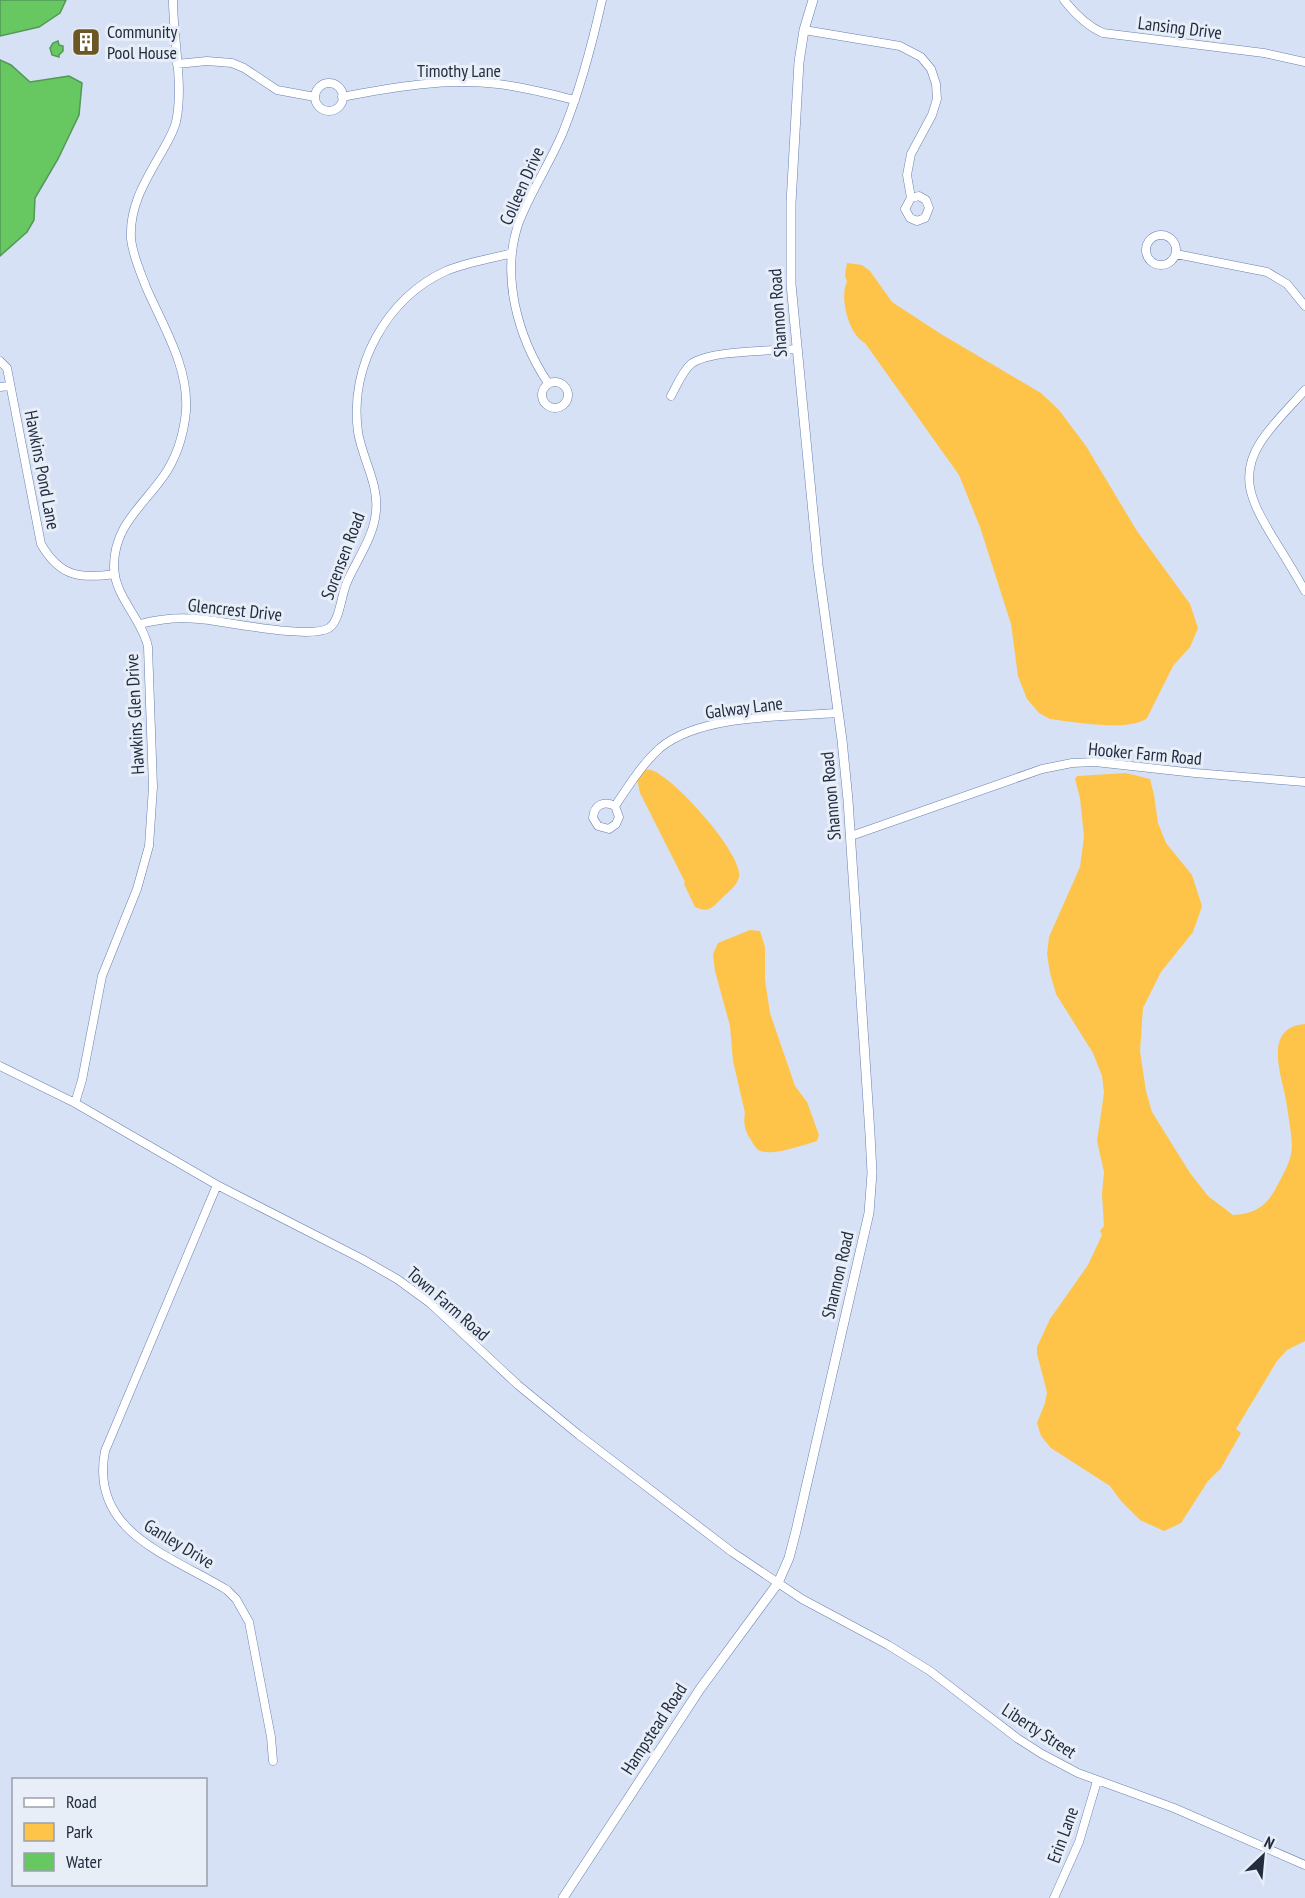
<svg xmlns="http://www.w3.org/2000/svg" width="1305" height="1898" font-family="'PT Sans Narrow',sans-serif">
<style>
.green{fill:#fec449}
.water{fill:#67c761;stroke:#529857;stroke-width:1.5}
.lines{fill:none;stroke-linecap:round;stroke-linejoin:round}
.minor-casing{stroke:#6880ae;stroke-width:9}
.tertiary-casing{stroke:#6880ae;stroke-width:10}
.minor{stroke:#fff;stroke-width:8}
.tertiary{stroke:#fff;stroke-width:9}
.labels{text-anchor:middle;stroke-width:6;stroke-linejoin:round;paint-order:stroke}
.street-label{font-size:18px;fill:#222c3f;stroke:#e8eef8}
.poi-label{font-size:18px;fill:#222c3f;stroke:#e8eef8;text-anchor:start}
</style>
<rect width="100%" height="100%" fill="#d6e1f5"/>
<path class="green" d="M847 263 862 265 870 271 892 302 941 334 1041 393 1059 410 1086 446 1137 531 1190 604 1198 628 1190 647 1173 666 1147 718C1129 732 1073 722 1050 719L1039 713 1027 699 1018 676 1011 624 980 527 959 475 865 343C849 335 839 297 847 282L845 275Z
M642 770C645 770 648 769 651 770 673 776 744 855 739 877 737 886 728 892 722 898 712 908 709 913 695 907L684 884 685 882 640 793 637 779Z
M1126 773 1150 779 1154 795 1158 823 1166 843 1192 875 1202 906 1193 932 1161 972 1143 1008 1140 1051 1146 1091 1152 1112 1190 1173 1208 1196 1233 1215C1254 1214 1266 1207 1276 1188 1283 1174 1292 1161 1292 1145 1291 1130 1288 1114 1286 1100 1281 1074 1263 1027 1305 1024V1341L1287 1350 1277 1361 1236 1429 1241 1433 1221 1468 1208 1481 1181 1523 1164 1531 1140 1520 1121 1501 1110 1486 1051 1448 1041 1436 1037 1423 1045 1403 1047 1392 1037 1354V1347L1050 1319 1088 1265 1102 1235 1100 1231 1104 1226 1102 1194 1104 1172 1097 1141 1104 1093 1102 1076 1093 1053 1056 994 1050 973 1047 954 1049 937 1080 867 1084 837 1080 798 1075 779 1077 776Z
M750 930 760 931 765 947V980L770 1013 795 1086 807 1102 819 1135 817 1141C803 1145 774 1156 760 1151 756 1149 753 1144 751 1140 745 1132 743 1123 745 1113L733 1061 730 1026 715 971 713 954 718 943Z"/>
<path class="water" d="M0 0H66L60 13 39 27 0 36Z
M58 41 59 45 63 46V51L59 55V57L52 55 50 48 53 43Z
M0 60 11 65 30 82 69 76 82 83 79 115 58 159 35 198 34 220 27 232 0 256Z"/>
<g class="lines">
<g class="minor-casing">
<path id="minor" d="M1064 0C1075 14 1087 26 1103 33L1264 53 1305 62
M804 30 900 46 921 57 931 69 936 84 937 99 932 115 911 154 907 175 911 198 905 209 910 218 917 221 925 218 929 208 926 200 919 196 911 198
M177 64 207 61 232 63 244 68 277 90 315 97
M315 97a14 14 0 1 1 28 0a14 14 0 1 1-28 0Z
M342 97C393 87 446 78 498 84 524 87 550 94 575 100
M1146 250a15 15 0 1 1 30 0a15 15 0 1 1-30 0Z
M1176 254 1267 272 1287 284 1305 306
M0 361 7 368 41 544C60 577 80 579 115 574
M542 395a13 13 0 1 1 26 0a13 13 0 1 1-26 0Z
M548 383C518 338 500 275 519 222 531 191 550 163 563 132 580 90 592 45 602 0
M0 387 10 386
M1305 390C1290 407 1272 424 1260 443 1238 478 1253 504 1272 536 1283 554 1295 573 1305 591
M671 396C677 385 682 372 691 364 709 350 773 351 797 349
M140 624C159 619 179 617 199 619 225 621 309 640 329 628 340 621 341 595 347 582 357 559 374 537 376 511 379 484 362 458 358 432 349 367 386 298 446 271 467 262 490 259 512 253
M615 806 619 817 616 824 609 829 598 826 593 818C594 805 604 800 615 806 628 787 642 764 660 748 701 714 785 717 837 713
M851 836 1042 769 1072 763 1095 762 1195 773 1305 782
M0 1066 75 1103 217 1185 362 1259 397 1279 430 1303 518 1385 579 1435 732 1552 802 1599 888 1645 930 1671 1017 1738 1042 1754 1078 1773 1174 1808 1305 1865
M75 1103 82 1080 102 976 137 889 149 846 153 787 148 647C142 619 115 597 114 568 113 524 146 504 167 471 178 453 184 432 186 411 189 367 163 326 146 287 140 271 133 256 131 239 129 207 145 181 160 155 166 144 173 134 176 122 184 86 173 38 173 0
M217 1185 105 1451C89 1533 172 1556 227 1590L236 1599 249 1622 271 1737 273 1761
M1054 1898 1079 1842 1097 1781"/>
</g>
<g class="tertiary-casing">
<path id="tertiary" d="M563 1898 700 1689 778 1583 789 1558 796 1531 869 1213 872 1173 870 1134 848 800 842 740 818 565 791 284V203L799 62 804 30 813 0"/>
</g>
<use href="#minor" class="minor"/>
<use href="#tertiary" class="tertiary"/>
</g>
<defs>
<g id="building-square" transform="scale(1.5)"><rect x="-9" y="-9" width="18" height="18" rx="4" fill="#6d5626" stroke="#e8eef8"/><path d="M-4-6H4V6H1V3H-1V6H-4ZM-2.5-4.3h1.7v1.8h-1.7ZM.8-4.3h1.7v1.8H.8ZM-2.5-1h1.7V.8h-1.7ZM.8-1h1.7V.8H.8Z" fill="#fff"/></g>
</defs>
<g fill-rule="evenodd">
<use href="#building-square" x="86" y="42"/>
</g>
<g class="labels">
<g class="street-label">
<text transform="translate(1180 28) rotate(7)" y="6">Lansing Drive</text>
<text x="459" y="77">Timothy Lane</text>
<text transform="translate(522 186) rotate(-66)" y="6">Colleen Drive</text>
<text transform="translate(778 313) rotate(-94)" y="6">Shannon Road</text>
<text transform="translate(42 470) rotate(79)" y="6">Hawkins Pond Lane</text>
<text transform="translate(343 556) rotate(-69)" y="6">Sorensen Road</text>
<text transform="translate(235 610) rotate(6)" y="6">Glencrest Drive</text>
<text transform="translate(744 708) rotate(-7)" y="6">Galway Lane</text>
<text transform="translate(135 714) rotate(-93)" y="6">Hawkins Glen Drive</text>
<text transform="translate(1145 754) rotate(5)" y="6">Hooker Farm Road</text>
<text transform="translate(831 796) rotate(-95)" y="6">Shannon Road</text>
<text transform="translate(838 1275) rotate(-77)" y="6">Shannon Road</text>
<text transform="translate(448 1304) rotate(41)" y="6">Town Farm Road</text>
<text transform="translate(179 1544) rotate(31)" y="6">Ganley Drive</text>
<text transform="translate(654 1729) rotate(-57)" y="6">Hampstead Road</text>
<text transform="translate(1039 1731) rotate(33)" y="6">Liberty Street</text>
<text transform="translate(1063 1835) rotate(-70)" y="6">Erin Lane</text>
</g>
<g class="poi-label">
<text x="107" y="38">Community<tspan x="107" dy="21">Pool House</tspan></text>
</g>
</g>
<rect x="12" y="1778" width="195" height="108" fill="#e8eef8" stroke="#99a0ae" stroke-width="1.5"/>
<rect x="24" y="1798" width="30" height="9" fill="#ffffff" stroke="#99a0ae" stroke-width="1.5"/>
<text x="66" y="1808" font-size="18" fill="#222c3f">Road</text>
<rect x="24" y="1823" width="30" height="18" fill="#fec449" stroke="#99a0ae" stroke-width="1.5"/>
<text x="66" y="1838" font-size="18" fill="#222c3f">Park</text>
<rect x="24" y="1853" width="30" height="18" fill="#67c761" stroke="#99a0ae" stroke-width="1.5"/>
<text x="66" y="1868" font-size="18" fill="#222c3f">Water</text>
<g transform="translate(1263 1856) rotate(26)" stroke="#e8eef8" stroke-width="4.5" paint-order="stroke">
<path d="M0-4.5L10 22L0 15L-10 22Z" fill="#222c3f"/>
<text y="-9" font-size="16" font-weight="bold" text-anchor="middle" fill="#222c3f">N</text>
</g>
</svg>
